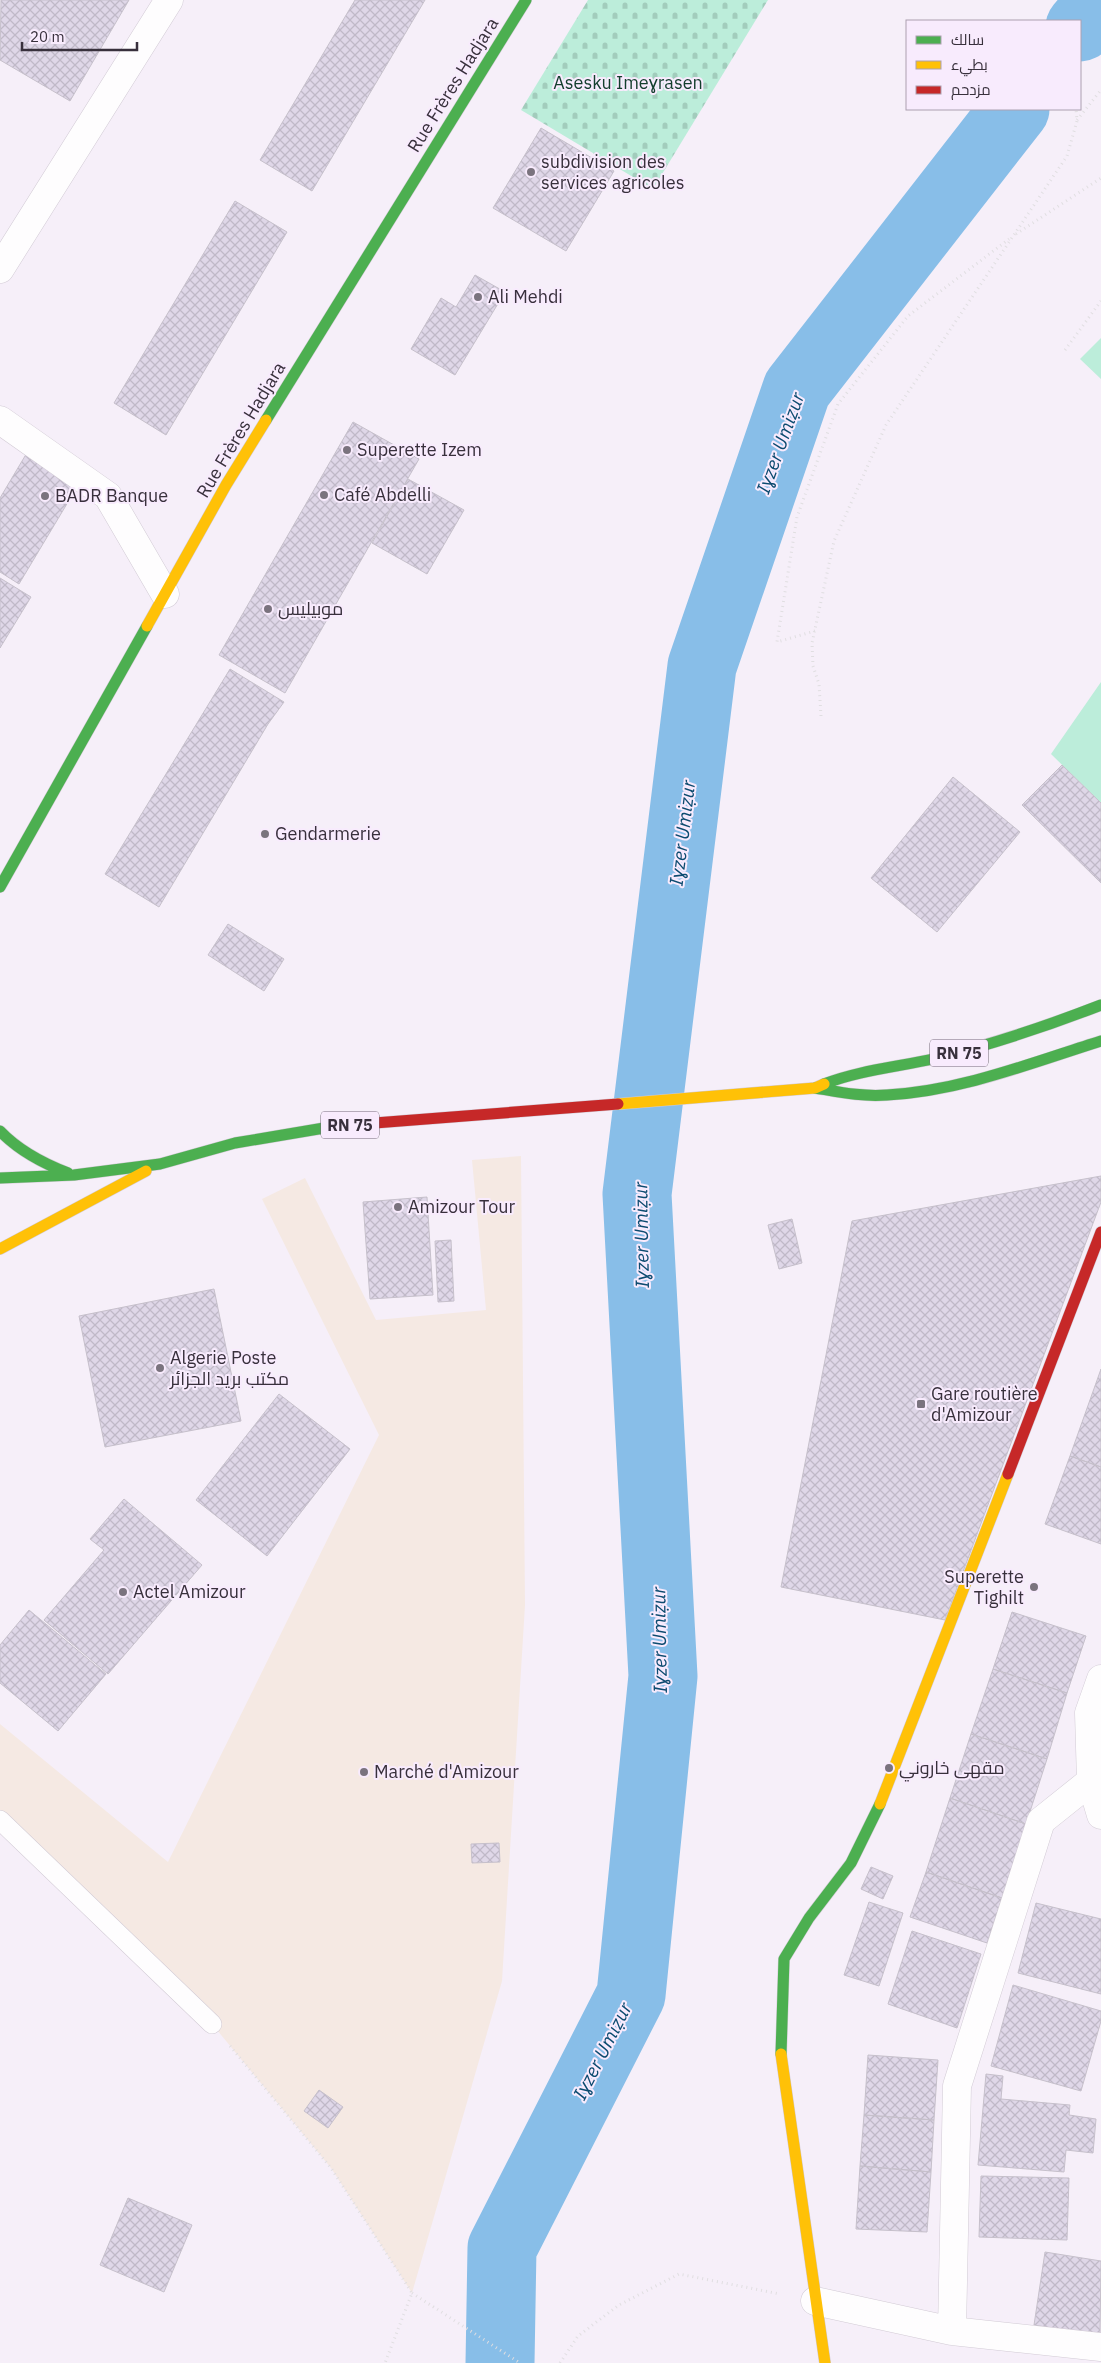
<svg xmlns="http://www.w3.org/2000/svg" width="1101" height="2363" font-family="'IBM Plex Sans',Cairo,sans-serif">
<style>
.commercial{fill:#f5e9e3}
.cemetery{fill:url(#cemetery-stones)}
.garden{fill:#bcedda}
.lines{fill:none;stroke-linecap:round;stroke-linejoin:round}
.river{stroke:#88bee8;stroke-width:69}
.building{fill:url(#building-cross-hatch);stroke:#c6c0cb}
.lane-casing{stroke:#d2cbd5;stroke-width:20}
.street-casing{stroke:#d2cbd5;stroke-width:29}
.fast-casing{stroke:#d2cbd5;stroke-width:12}
.slow-casing{stroke:#d2cbd5;stroke-width:12}
.jam-casing{stroke:#d2cbd5;stroke-width:12}
.path{stroke:#e0dee1;stroke-width:3;stroke-dasharray:1 4;stroke-linecap:butt}
.lane{stroke:#fefdfe;stroke-width:19}
.street{stroke:#fefdfe;stroke-width:28}
.fast{stroke:#4caf50;stroke-width:11}
.slow{stroke:#ffc107;stroke-width:11}
.jam{stroke:#c62828;stroke-width:11}
.poi-dot{fill:#7a737e;stroke:#f8ebfd;stroke-width:2}
.labels{text-anchor:middle;stroke-width:4;stroke-linejoin:round;paint-order:stroke}
.shield{fill:#f8ebfd;stroke:#726876;stroke-width:1}
.shield-label{font-size:16px;font-weight:bold;fill:#38303c}
.park-label{font-size:18px;fill:#133e2d;stroke:#f8ebfd}
.street-label{font-size:18px;fill:#38303c;stroke:#f8ebfd}
.poi-label{font-size:18px;fill:#38303c;stroke:#f8ebfd;text-anchor:start}
.water-label{font-size:19px;font-style:italic;fill:#0c4b70;stroke:#f8ebfd}
</style>
<defs>
<pattern id="cemetery-stones" width="16" height="16" patternUnits="userSpaceOnUse" patternTransform="scale(1.25)"><rect width="16" height="16" fill="#bcedda"/><path d="M2 7V4a2 2 0 0 1 4 0v3zM10 15v-3a2 2 0 0 1 4 0v3z" fill="#a2ccbc"/></pattern>
<pattern id="building-cross-hatch" width="8" height="8" patternUnits="userSpaceOnUse" patternTransform="scale(1.25)"><rect width="8" height="8" fill="#dfd7e8"/><path d="M0 0l8 8M0 8l8-8" fill="none" stroke="#c0b9c8"/></pattern>
</defs>
<rect width="100%" height="100%" fill="#f6eff9"/>
<path class="commercial" d="M521 1156 525 1605 502 1981 412 2293 331 2168 212 2024 0 1820V1724L168 1862 379 1435 262 1199 305 1178 376 1320 486 1310 472 1160Z"/>
<path class="cemetery" d="M588 0H768L653 189 521 110Z"/>
<path class="garden" d="M1101 338V379L1080 359Z
M1101 682V803L1051 754Z"/>
<g class="lines">
<path class="river" d="M1080 27 1101 2
M500 2363 502 2248 631 1995 663 1676 637 1194 702 666 797 389 1015 109"/>
</g>
<path class="building" d="M1 0H129L70 101 0 60Z
M355 0H425L312 191 260 160Z
M541 128 614 171 566 251 493 208Z
M235 201 287 232 166 435 114 403Z
M475 275 505 292 455 375 411 349 441 298 456 307Z
M353 422 419 459 285 693 219 655Z
M28 451 80 482 19 584 0 572V498Z
M408 479 464 510 427 574 372 543Z
M0 578 31 597 0 648Z
M230 669 284 702 268 724 159 907 105 874Z
M1062 765 1101 803V883L1022 805Z
M953 777 1020 832 937 932 871 878Z
M228 924 284 959 264 991 208 955Z
M1101 1176V1202L945 1620 781 1587 852 1221Z
M427 1197 433 1295 370 1299 363 1202Z
M792 1219 802 1263 779 1269 768 1225Z
M451 1240 454 1301 438 1302 435 1241Z
M214 1289 241 1421 105 1447 79 1316Z
M1101 1369V1467L1070 1456Z
M279 1394 350 1449 267 1556 196 1500Z
M1070 1456 1101 1467V1544L1045 1524Z
M124 1499 202 1565 108 1674 44 1620 104 1550 90 1539Z
M29 1610 106 1674 58 1731 0 1683V1645Z
M1012 1612 1086 1636 1067 1693 993 1669Z
M993 1669 1067 1693 1047 1759 971 1734Z
M971 1734 1047 1759 1026 1824 950 1798Z
M950 1798 1026 1824 1002 1898 926 1872Z
M499 1843 500 1862 472 1863 471 1844Z
M871 1867 893 1876 883 1899 861 1889Z
M926 1872 1002 1898 987 1943 910 1917Z
M869 1902 903 1913 879 1986 844 1975Z
M1036 1903 1101 1919V1994L1018 1973Z
M912 1931 981 1954 957 2028 888 2004Z
M1013 1985 1101 2011V2021L1081 2091 991 2066Z
M868 2055 938 2060 934 2120 864 2115Z
M986 2074 1003 2076 1001 2099 1070 2105 1069 2115 1096 2119 1093 2153 1066 2150 1064 2172 978 2165Z
M319 2090 343 2107 328 2128 304 2111Z
M864 2115 934 2120 931 2172 860 2166Z
M860 2166 931 2172 927 2232 856 2229Z
M981 2176 1069 2178 1067 2240 979 2237Z
M128 2198 192 2225 164 2292 100 2265Z
M1045 2252 1101 2261 1100 2336 1034 2325Z"/>
<g class="lines">
<g class="lane-casing">
<path id="lane" d="M0 1820 212 2024"/>
</g>
<g class="street-casing">
<path id="street" d="M0 269 169 0
M0 420 108 496 165 594
M1101 1679 1089 1713 1091 1781 1101 1815
M815 2301 952 2331 1101 2347
M952 2331 957 2086 1041 1821 1091 1781"/>
</g>
<g class="fast-casing">
<path id="fast" d="M266 420 526 0
M0 887 147 626
M824 1084C860 1070 899 1067 937 1058 993 1044 1047 1026 1101 1005
M815 1088C839 1092 862 1097 887 1095 961 1091 1031 1063 1101 1041
M0 1131C19 1151 42 1163 68 1173
M0 1178 74 1175 160 1164 235 1143 336 1126
M781 2054 784 1959 809 1918 851 1863 880 1804"/>
</g>
<g class="slow-casing">
<path id="slow" d="M147 626 226 485 266 420
M618 1104 815 1088 824 1084
M0 1249 146 1171
M880 1804 1008 1474
M781 2054 825 2363"/>
</g>
<g class="jam-casing">
<path id="jam" d="M336 1126 618 1104
M1008 1474 1101 1232"/>
</g>
<path class="path" d="M1077 120 1101 90
M1016 234 1101 178
M1065 350 1101 301
M815 631 777 642 797 517 838 404 908 316 1009 239
M821 716 819 684 813 666 812 643 834 541 886 425 1067 156 1077 121 1076 109
M230 2046 331 2168 412 2293 385 2363
M412 2293 520 2363
M560 2363 578 2336 619 2305 679 2274 780 2294"/>
<use href="#lane" class="lane"/>
<use href="#street" class="street"/>
<use href="#fast" class="fast"/>
<use href="#slow" class="slow"/>
<use href="#jam" class="jam"/>
</g>
<g class="poi-dot">
<circle cx="531" cy="172" r="5"/>
<circle cx="478" cy="297" r="5"/>
<circle cx="347" cy="450" r="5"/>
<circle cx="324" cy="495" r="5"/>
<circle cx="45" cy="496" r="5"/>
<circle cx="268" cy="609" r="5"/>
<circle cx="265" cy="834" r="5"/>
<circle cx="398" cy="1207" r="5"/>
<circle cx="160" cy="1368" r="5"/>
<rect x="916" y="1399" width="10" height="10" rx="2.5"/>
<circle cx="1034" cy="1587" r="5"/>
<circle cx="123" cy="1592" r="5"/>
<circle cx="889" cy="1768" r="5"/>
<circle cx="364" cy="1772" r="5"/>
</g>
<g class="labels">
<g class="shield">
<rect x="930" y="1039.5" width="58" height="27" rx="4"/>
<rect x="321" y="1111.5" width="58" height="27" rx="4"/>
</g>
<g class="shield-label">
<text x="959" y="1059">RN 75</text>
<text x="350" y="1131">RN 75</text>
</g>
<g class="park-label">
<text x="628" y="89">Asesku Imeɣrasen</text>
</g>
<g class="street-label">
<text transform="translate(453 85) rotate(-58)" y="6">Rue Frères Hadjara</text>
<text transform="translate(241 430) rotate(-59)" y="6">Rue Frères Hadjara</text>
</g>
<g class="poi-label">
<text x="541" y="168">subdivision des<tspan x="541" dy="21">services agricoles</tspan></text>
<text x="488" y="303">Ali Mehdi</text>
<text x="357" y="456">Superette Izem</text>
<text x="334" y="501">Café Abdelli</text>
<text x="55" y="502">BADR Banque</text>
<text x="278" y="615">موبيليس</text>
<text x="275" y="840">Gendarmerie</text>
<text x="408" y="1213">Amizour Tour</text>
<text x="170" y="1364">Algerie Poste<tspan x="170" dy="21">مكتب بريد الجزائر</tspan></text>
<text x="931" y="1400">Gare routière<tspan x="931" dy="21">d'Amizour</tspan></text>
<text x="1024" y="1583" text-anchor="end">Superette<tspan x="1024" dy="21">Tighilt</tspan></text>
<text x="133" y="1598">Actel Amizour</text>
<text x="899" y="1774">مقهى خاروني</text>
<text x="374" y="1778">Marché d'Amizour</text>
</g>
<g class="water-label">
<text transform="translate(780 443) rotate(-70)" y="7">Iɣzer Umiẓur</text>
<text transform="translate(682 833) rotate(-83)" y="7">Iɣzer Umiẓur</text>
<text transform="translate(641 1235) rotate(-91)" y="7">Iɣzer Umiẓur</text>
<text transform="translate(659 1640) rotate(-91)" y="7">Iɣzer Umiẓur</text>
<text transform="translate(602 2051) rotate(-63)" y="7">Iɣzer Umiẓur</text>
</g>
</g>
<rect x="906" y="20" width="175" height="90" fill="#f8ebfd" stroke="#aba0b0"/>
<rect x="916" y="36" width="25" height="8" fill="#4caf50" stroke="#aba0b0"/>
<text x="951" y="45" font-size="15" fill="#38303c">سالك</text>
<rect x="916" y="61" width="25" height="8" fill="#ffc107" stroke="#aba0b0"/>
<text x="951" y="70" font-size="15" fill="#38303c">بطيء</text>
<rect x="916" y="86" width="25" height="8" fill="#c62828" stroke="#aba0b0"/>
<text x="951" y="95" font-size="15" fill="#38303c">مزدحم</text>
<path d="M22 42v8h115v-8" fill="none" stroke="#38303c" stroke-width="2.5"/>
<text x="30" y="42" font-size="15" fill="#38303c" stroke="#f8ebfd" stroke-width="4" paint-order="stroke">20 m</text>
</svg>
